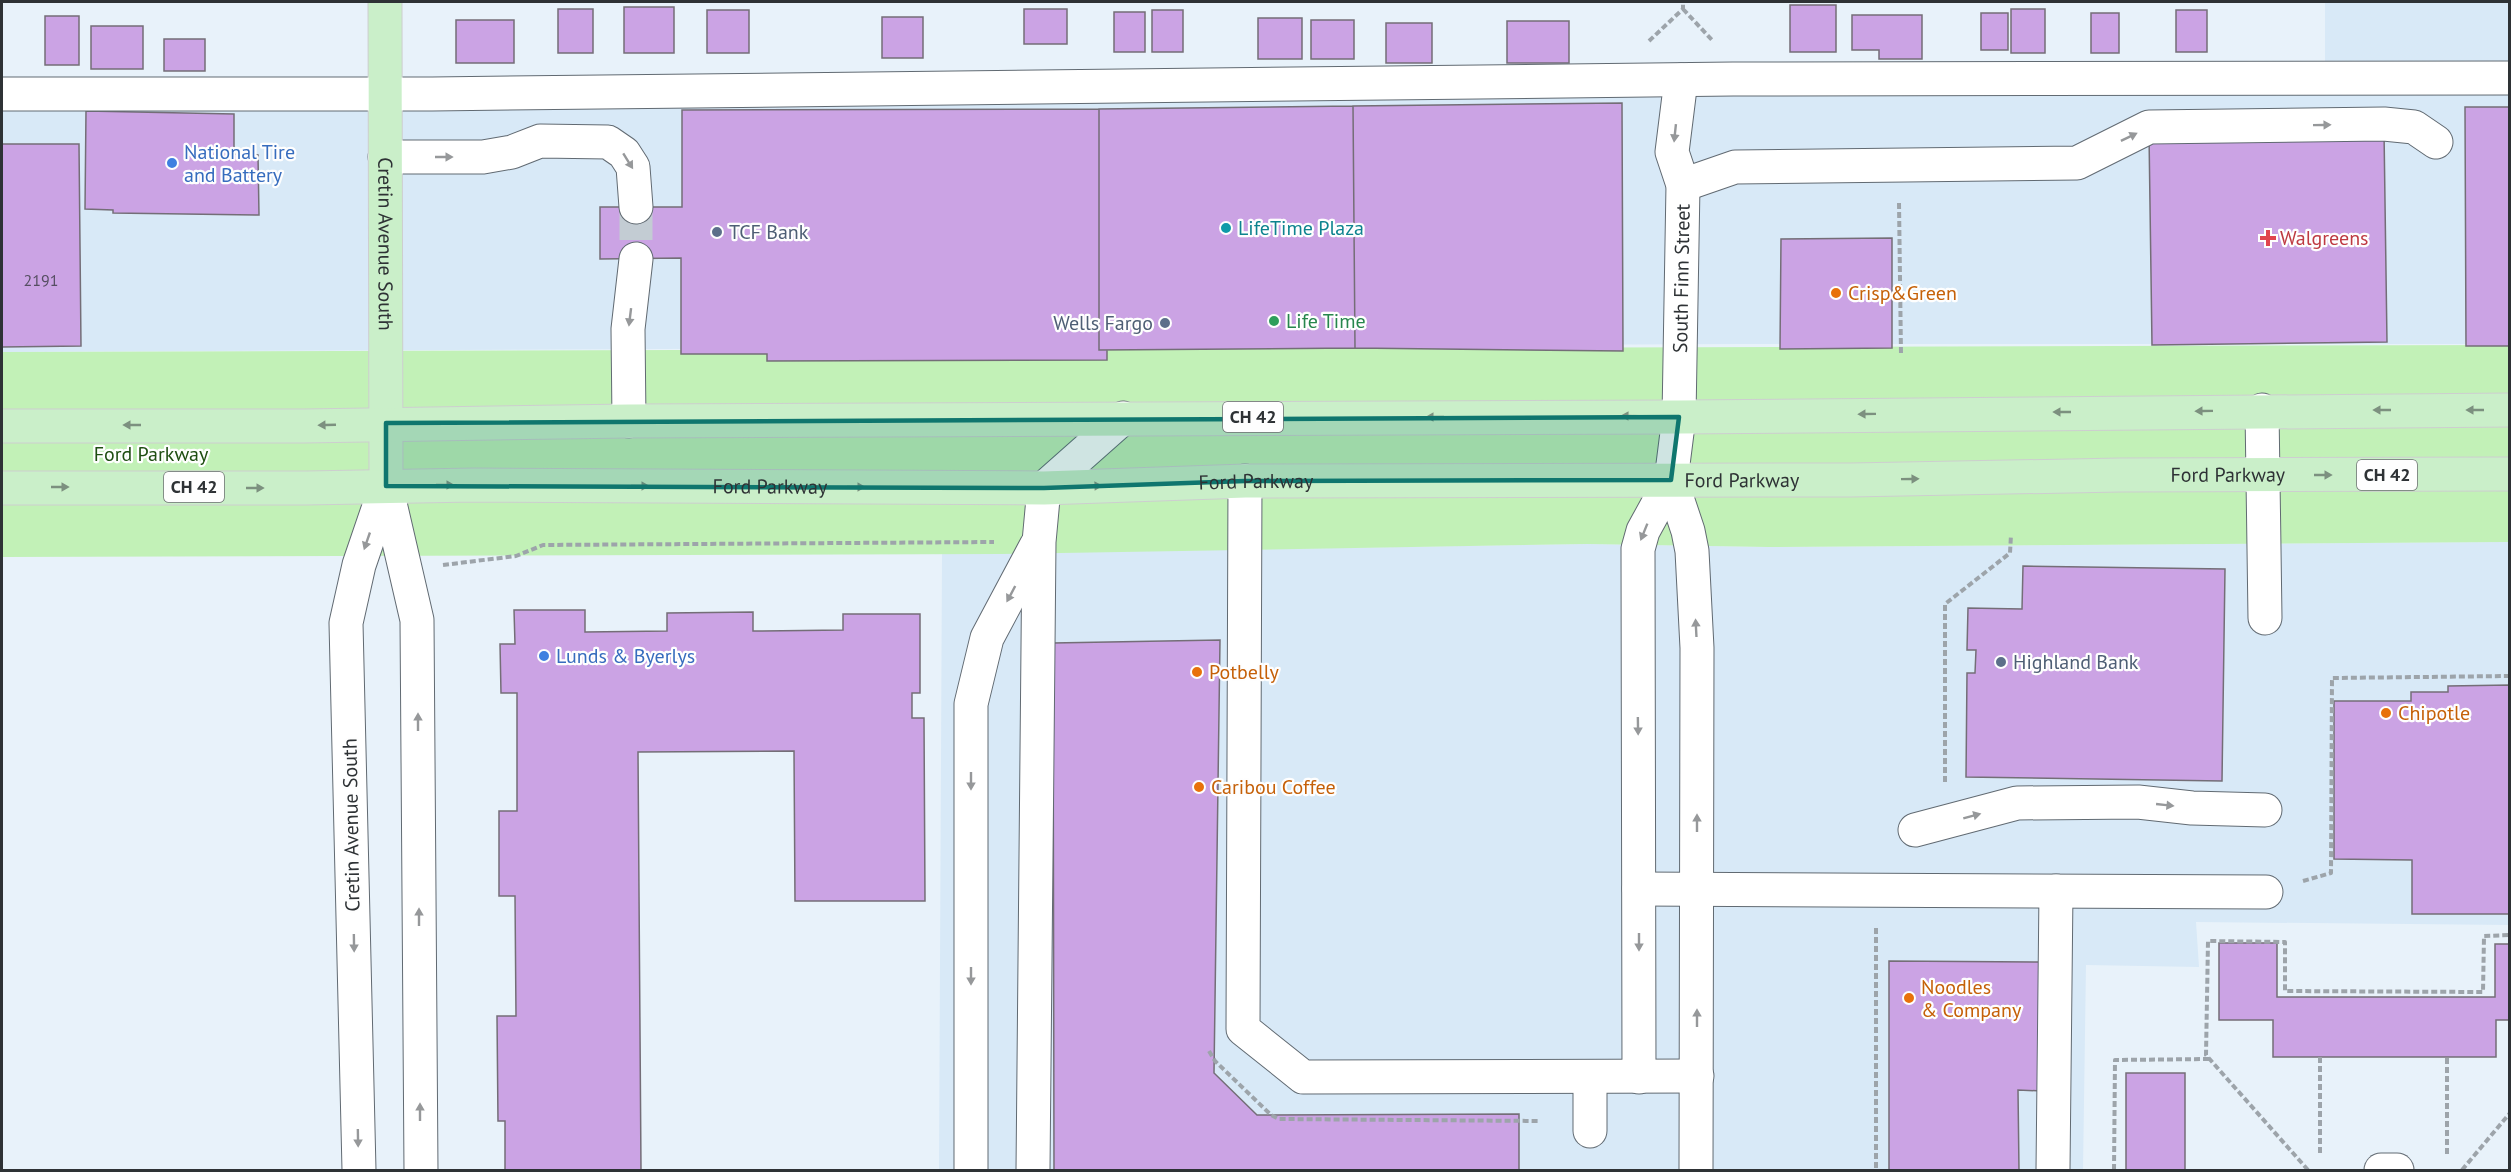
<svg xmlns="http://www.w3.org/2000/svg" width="2511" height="1172" font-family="'PT Sans',sans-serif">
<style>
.built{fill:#d8e9f7}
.green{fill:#c2f1b7}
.building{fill:#cba3e4;stroke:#746e77;stroke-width:1.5}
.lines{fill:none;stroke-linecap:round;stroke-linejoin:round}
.minor-tunnel{stroke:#c3ccd3;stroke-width:33;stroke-dasharray:33 16;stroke-linecap:butt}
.minor-casing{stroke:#616a72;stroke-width:35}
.major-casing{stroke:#cdcecf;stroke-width:35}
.path{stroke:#9da4aa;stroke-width:4;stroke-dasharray:6 3;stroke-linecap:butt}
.minor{stroke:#fff;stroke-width:33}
.major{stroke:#caefc9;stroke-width:33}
.oneway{fill:#96989a}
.oneway2{fill:#7c907f}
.marked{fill:#0f766e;fill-opacity:0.2;stroke:#0f766e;stroke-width:4.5;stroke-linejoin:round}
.shop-dot{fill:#3f7fe0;stroke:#fefefe;stroke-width:2}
.culture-dot{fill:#0f9aa8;stroke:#fefefe;stroke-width:2}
.service-dot{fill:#5c6f8a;stroke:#fefefe;stroke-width:2}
.health-dot{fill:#e0444e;stroke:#fefefe;stroke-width:2}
.food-dot{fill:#e8710a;stroke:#fefefe;stroke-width:2}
.leisure-dot{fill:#2e9e5b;stroke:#fefefe;stroke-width:2}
.labels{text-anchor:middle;stroke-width:4.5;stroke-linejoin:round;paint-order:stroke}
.number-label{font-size:16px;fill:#554e61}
.shield{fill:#fefefe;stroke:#6c6f71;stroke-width:1.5}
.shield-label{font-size:18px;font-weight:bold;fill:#2e3235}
.shop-label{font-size:20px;fill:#366cbe;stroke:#fefefe;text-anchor:start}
.culture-label{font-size:20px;fill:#0d838f;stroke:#fefefe;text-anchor:start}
.service-label{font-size:20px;fill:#4e5e75;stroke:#fefefe;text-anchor:start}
.health-label{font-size:20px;fill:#be3a42;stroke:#fefefe;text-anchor:start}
.street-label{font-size:20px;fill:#2e3235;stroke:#fefefe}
.food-label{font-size:20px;fill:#c56008;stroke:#fefefe;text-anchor:start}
.leisure-label{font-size:20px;fill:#27864d;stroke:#fefefe;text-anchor:start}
.park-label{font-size:20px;fill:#1e4e11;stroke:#fefefe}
</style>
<rect width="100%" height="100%" fill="#e8f2fa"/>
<path class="built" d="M2325 2H2509V344H1740L2 352V84L1739 94 2325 92Z
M2509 542V925L2196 922 2199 967 2086 965 2083 1170H939L942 554 1587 544 1768 547Z"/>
<path class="green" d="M2509 345V542L1768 547 1587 544 1001 554 2 557V352Z"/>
<path class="building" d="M1790 5H1836V52H1790Z
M624 7H674V53H624Z
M558 9H593V53H558Z
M1024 9H1067V44H1024Z
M2011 9H2045V53H2011Z
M707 10H749V53H707Z
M1152 10H1183V52H1152Z
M2176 10H2207V52H2176Z
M1114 12H1145V52H1114Z
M1981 13H2008V50H1981Z
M2091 13H2119V53H2091Z
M1852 15H1922V59H1879V50H1852Z
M45 16H79V65H45Z
M882 17H923V58H882Z
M1258 18H1302V59H1258Z
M456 20H514V63H456Z
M1311 20H1354V59H1311Z
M1507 21H1569V63H1507Z
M1386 23H1432V63H1386Z
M91 26H143V69H91Z
M164 39H205V71H164Z
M1622 103 1623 351 1355 348 1353 106Z
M1353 106 1355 348 1099 350V109Z
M2465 107H2510V346H2466Z
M1099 109V350H1107V360L767 361V354H681V258L600 259V207H682V110Z
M86 111 234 114V154L258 155 259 215 113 213V210L85 209Z
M2384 131 2387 342 2152 345 2149 134Z
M2 144H79L81 346 2 347Z
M1892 238V348L1780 349 1781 239Z
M2023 566 2225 569 2222 781 1966 777 1967 673H1975L1976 650H1967L1968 608 2022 609Z
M514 610H585V632L667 631V613L753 612V631L843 630V614H920V693H912V718H924L925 901H795L794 751 638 752 641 1170H505V1121H498L497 1016H516L515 896H499V811H517V693H501L500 644H515Z
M1220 640 1214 1073 1257 1115 1519 1114V1170H1054L1053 643Z
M2510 685V914H2412V860L2334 859V701H2411V692H2448V686Z
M2219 943H2277V997H2495V944H2510V1020H2496V1057H2273V1020H2219Z
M1889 961 2041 962 2042 1091 2018 1090 2019 1170H1889Z
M2126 1073H2185V1170H2126Z"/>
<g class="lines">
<path class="minor-tunnel" d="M636 207V259"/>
<g class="minor-casing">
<g id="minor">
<path d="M2 94H432L1733 79 2510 78"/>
<path d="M385 157H483L512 152 540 141 608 142 624 153 633 167 636 207"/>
<path d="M1683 185 1735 167 2077 163 2149 127 2384 124 2414 127 2436 142"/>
<path d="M2262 410 2265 618"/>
<path d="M629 421 628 329 636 259"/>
<path d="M1671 480 1688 531 1692 551 1697 648 1696 1170"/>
<path d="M1245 481 1243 1029 1303 1077 1697 1076"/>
<path d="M386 486 417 620 421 1170"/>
<path d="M1915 830 2017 803 2138 802 2192 808 2265 810"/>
<path d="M1639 889 2266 892"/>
<path d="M1590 1077V1131"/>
<path id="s1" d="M1639 1077 1638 549 1643 531 1671 480 1679 417 1683 185 1672 152 1681 80"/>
<path d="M359 1170 346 623 359 565 386 486"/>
<path d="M971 1170V704L987 638 1036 546"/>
<path d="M1033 1170 1039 542 1044 488 1123 418"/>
<path d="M2053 1170 2056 891"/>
<path d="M2381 1170H2397"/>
</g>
</g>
<g class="major-casing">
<g id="major">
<path id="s2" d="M385 2 386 486"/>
<path d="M2 426H304L629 421 1679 417 2510 410"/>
<path id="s3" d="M2 488H306L474 485 1044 488 1245 481 1851 480 2120 475 2510 474"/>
</g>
</g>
<path class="path" d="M1683 9 1712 40
M1649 41 1683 9V2
M1899 203 1901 354
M443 565 516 556 543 545 994 542
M1945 782V604L2010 553 2011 535
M2303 881 2331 873 2332 678 2510 676
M1876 928V1170
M1209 1051 1215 1061 1271 1115 1279 1119 1539 1121
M2320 1057V1156
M2447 1154V1057
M2114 1170 2115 1060 2211 1059
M2308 1170 2206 1055 2208 941 2285 942V991L2483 992 2484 936 2510 935
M2462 1170 2510 1113"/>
<use href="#minor" class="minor"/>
<use href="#major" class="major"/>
</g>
<defs><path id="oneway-solid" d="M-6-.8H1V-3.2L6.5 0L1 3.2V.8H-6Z" transform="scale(1.5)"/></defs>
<g class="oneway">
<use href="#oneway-solid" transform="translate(2322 125) rotate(-1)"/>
<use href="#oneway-solid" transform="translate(1675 133) rotate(96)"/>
<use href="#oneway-solid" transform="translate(2129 137) rotate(-26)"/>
<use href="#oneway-solid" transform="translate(444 157)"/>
<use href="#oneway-solid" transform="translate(628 161) rotate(58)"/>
<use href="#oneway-solid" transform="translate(630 317) rotate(97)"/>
<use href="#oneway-solid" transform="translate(1644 532) rotate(112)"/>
<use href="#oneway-solid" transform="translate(367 541) rotate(109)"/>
<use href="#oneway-solid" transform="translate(1011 594) rotate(118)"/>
<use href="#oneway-solid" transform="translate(1696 628) rotate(-93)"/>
<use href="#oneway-solid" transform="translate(418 722) rotate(-90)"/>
<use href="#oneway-solid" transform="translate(1638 726) rotate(89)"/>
<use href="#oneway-solid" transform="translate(971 781) rotate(90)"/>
<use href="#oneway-solid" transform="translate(2165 805) rotate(6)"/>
<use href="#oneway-solid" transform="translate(1972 816) rotate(-15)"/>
<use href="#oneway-solid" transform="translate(1697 823) rotate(-90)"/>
<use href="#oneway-solid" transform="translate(419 917) rotate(-90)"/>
<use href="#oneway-solid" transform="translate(1639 942) rotate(90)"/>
<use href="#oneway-solid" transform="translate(354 943) rotate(89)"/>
<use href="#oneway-solid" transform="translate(971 976) rotate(90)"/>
<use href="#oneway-solid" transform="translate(1697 1018) rotate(-90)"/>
<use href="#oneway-solid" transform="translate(420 1112) rotate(-90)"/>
<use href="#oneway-solid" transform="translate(358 1138) rotate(89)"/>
</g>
<g class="oneway2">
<use href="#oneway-solid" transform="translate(2382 410) rotate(180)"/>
<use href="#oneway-solid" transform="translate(2475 410) rotate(180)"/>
<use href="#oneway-solid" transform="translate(2204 411) rotate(179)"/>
<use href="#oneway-solid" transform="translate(2062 412) rotate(180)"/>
<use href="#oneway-solid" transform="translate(1867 414) rotate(179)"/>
<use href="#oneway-solid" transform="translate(1630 416) rotate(-179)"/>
<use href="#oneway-solid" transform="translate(1435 417) rotate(180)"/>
<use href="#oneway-solid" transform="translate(132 425) rotate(180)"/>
<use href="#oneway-solid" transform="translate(327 425) rotate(178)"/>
<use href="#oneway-solid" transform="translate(2323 475)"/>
<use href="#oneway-solid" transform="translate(1910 479) rotate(-1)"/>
<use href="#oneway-solid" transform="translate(445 485)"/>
<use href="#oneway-solid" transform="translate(640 486)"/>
<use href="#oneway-solid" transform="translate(1093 486) rotate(-2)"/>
<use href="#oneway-solid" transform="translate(60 487)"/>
<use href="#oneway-solid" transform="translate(856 487)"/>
<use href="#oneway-solid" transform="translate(255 488)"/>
</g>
<path class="marked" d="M1679 417 1671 480 1245 481 1044 488 386 486V423Z"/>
<g class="shop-dot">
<circle cx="172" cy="163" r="6"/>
<circle cx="544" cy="656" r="6"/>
</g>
<circle class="culture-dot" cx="1226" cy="228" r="6"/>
<g class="service-dot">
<circle cx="717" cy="232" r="6"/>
<circle cx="1165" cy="323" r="6"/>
<circle cx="2001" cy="662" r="6"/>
</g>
<path class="health-dot" d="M2265 229h6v6h6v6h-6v6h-6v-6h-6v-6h6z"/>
<g class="food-dot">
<circle cx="1836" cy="293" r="6"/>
<circle cx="1197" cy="672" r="6"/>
<circle cx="2386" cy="713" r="6"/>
<circle cx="1199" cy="787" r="6"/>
<circle cx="1909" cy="998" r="6"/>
</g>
<circle class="leisure-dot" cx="1274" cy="321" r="6"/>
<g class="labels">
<g class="number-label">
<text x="41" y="286">2191</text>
</g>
<g class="shield">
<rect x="1223" y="402" width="60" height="30" rx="4.5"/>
<rect x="2357" y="460" width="60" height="30" rx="4.5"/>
<rect x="164" y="472" width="60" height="30" rx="4.5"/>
</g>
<g class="shield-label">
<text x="1253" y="423">CH 42</text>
<text x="2387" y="481">CH 42</text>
<text x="194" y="493">CH 42</text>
</g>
<g class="shop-label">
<text x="184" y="159">National Tire<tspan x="184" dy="23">and Battery</tspan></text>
<text x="556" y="663">Lunds &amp; Byerlys</text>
</g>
<g class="culture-label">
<text x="1238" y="235">LifeTime Plaza</text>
</g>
<g class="service-label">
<text x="729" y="239">TCF Bank</text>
<text x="1153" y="330" text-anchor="end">Wells Fargo</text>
<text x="2013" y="669">Highland Bank</text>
</g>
<g class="health-label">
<text x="2280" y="245">Walgreens</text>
</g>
<g class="street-label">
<text dy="7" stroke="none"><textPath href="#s2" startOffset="242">Cretin Avenue South</textPath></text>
<text dy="7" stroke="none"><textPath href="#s1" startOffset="807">South Finn Street</textPath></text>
<text dy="7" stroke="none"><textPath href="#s3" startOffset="2226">Ford Parkway</textPath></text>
<text dy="7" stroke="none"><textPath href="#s3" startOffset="1740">Ford Parkway</textPath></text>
<text dy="7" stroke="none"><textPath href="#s3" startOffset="1254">Ford Parkway</textPath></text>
<text dy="7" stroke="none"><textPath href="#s3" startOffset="768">Ford Parkway</textPath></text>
<text transform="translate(351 825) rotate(-91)" y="7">Cretin Avenue South</text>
</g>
<g class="food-label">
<text x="1848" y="300">Crisp&amp;Green</text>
<text x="1209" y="679">Potbelly</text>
<text x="2398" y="720">Chipotle</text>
<text x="1211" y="794">Caribou Coffee</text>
<text x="1921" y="994">Noodles<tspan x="1921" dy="23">&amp; Company</tspan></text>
</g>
<g class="leisure-label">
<text x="1286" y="328">Life Time</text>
</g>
<g class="park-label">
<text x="151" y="461">Ford Parkway</text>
</g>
</g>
<rect width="2511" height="1172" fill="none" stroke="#2e3235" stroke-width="6"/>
</svg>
